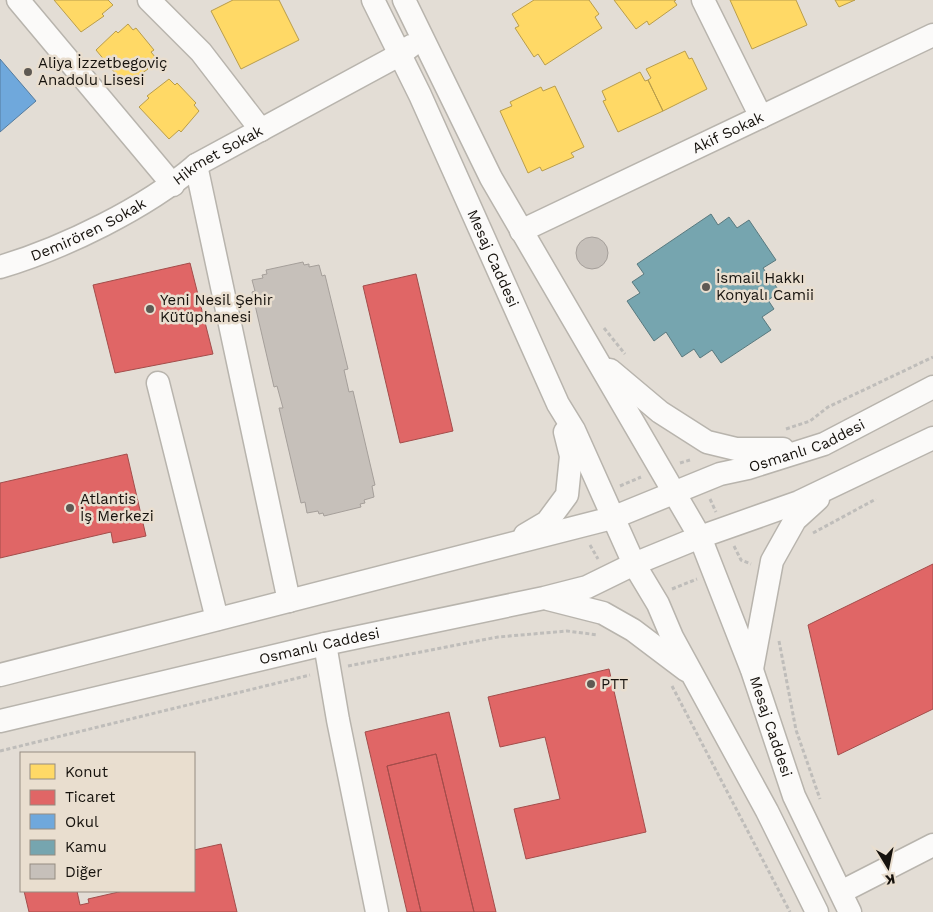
<svg xmlns="http://www.w3.org/2000/svg" width="933" height="912" font-family="'Work Sans',sans-serif">
<style>
.homes{fill:#ffd966;stroke:#b99d4b}
.shops{fill:#e06666;stroke:#a34d4b}
.schools{fill:#6fa8dc;stroke:#547b9e}
.public{fill:#76a5af;stroke:#59797e}
.building{fill:#c6c0ba;stroke:#a59f9a}
.lines{fill:none;stroke-linecap:round;stroke-linejoin:round}
.minor-casing{stroke:#b8b4ad;stroke-width:25}
.path{stroke:#bfbdba;stroke-width:3;stroke-dasharray:4 2.5;stroke-linecap:butt}
.minor{stroke:#fbfaf9;stroke-width:22}
.poi-dot{fill:#5e5953;stroke:#e9decf;stroke-width:2}
.labels{text-anchor:middle;stroke-width:5;stroke-linejoin:round;paint-order:stroke}
.poi-label{font-size:15px;fill:#16120d;stroke:#e9decf;text-anchor:start}
.street-label{font-size:15px;fill:#16120d;stroke:#e9decf}
</style>
<rect width="100%" height="100%" fill="#e3ddd5"/>
<path class="homes" d="M54 0H108L113 5 102 14 104 16 81 32Z
M233 0H279L299 40 241 69 211 11Z
M534 0H589L599 14 595 17 602 28 545 65 538 54 534 57 515 28 519 26 512 14Z
M614 0H676L674 1 677 5 649 25 647 21 636 29Z
M730 0H796L807 25 752 49Z
M835 0H855L839 7Z
M128 24 133 30 136 28 154 50 151 52 156 58 146 67 148 69 125 85 96 50 116 31 118 33Z
M685 51 689 59 692 58 707 89 663 111 648 80 651 78 646 69Z
M640 72 645 81 648 80 663 111 618 132 603 101 606 100 602 91Z
M169 79 175 85 177 83 196 103 194 105 199 111 181 132 179 130 169 139 139 107 149 98 147 96Z
M555 86 584 147 571 153 574 157 542 171 540 167 528 173 500 111 512 106 510 102 541 87 543 91Z"/>
<path class="shops" d="M190 263 213 354 115 373 93 285Z
M416 274 453 431 400 443 363 286Z
M127 454 146 536 113 543 111 532 0 558V483Z
M933 564V709L838 755 808 625Z
M609 669 646 832 526 859 514 809 560 799 545 737 500 747 488 697Z
M449 712 496 912H474L436 754 387 766 421 912H407L365 732Z
M436 754 474 912H421L387 766Z
M221 844 237 912H29L24 891H77L80 905 89 903 88 899 123 891H194V850Z"/>
<path class="schools" d="M0 59 36 101 0 132Z"/>
<path class="public" d="M711 214 718 225 729 217 737 228 749 220 776 260 763 268 780 292 768 300 774 309 762 317 771 330 721 363 712 350 700 358 694 349 682 357 666 332 654 341 627 301 640 293 632 282 644 274 637 264Z"/>
<path class="building" d="M576 253a16 16 0 1 1 32 0a16 16 0 1 1-32 0Z
M303 262 304 265 309 264V267L319 265 322 276 325 275 348 369 344 370 349 392 353 391 375 485 372 486 374 497 364 500 365 503 360 504 361 507 324 516 323 513 319 514 318 511 307 513 305 502 301 503 279 408H283L277 386 274 387 252 292 255 291 252 280 263 278 262 275 267 274 266 270Z"/>
<g class="lines">
<g class="minor-casing">
<g id="minor">
<path d="M18 0 173 185"/>
<path d="M149 0 201 52 261 130"/>
<path id="s1" d="M373 0 420 95 558 404 574 430 634 564 658 604 672 637 767 811 817 912"/>
<path id="s2" d="M404 0 491 178 700 537 752 670 794 796 850 912"/>
<path d="M703 0 761 117"/>
<path d="M196 165 289 601"/>
<path id="s3" d="M521 231 933 35"/>
<path id="s4" d="M0 267C64 248 146 208 196 165L399 55 411 46"/>
<path d="M610 370 660 412 707 442 736 449H783"/>
<path d="M158 383 217 619"/>
<path d="M525 535 547 522 567 495 571 456 565 432"/>
<path d="M548 599 603 613 633 630 686 670"/>
<path d="M325 644 338 720 377 912"/>
<path d="M752 669 772 561 795 520 818 499"/>
<path id="s5" d="M0 675 612 518 720 474 748 468 824 444 933 387"/>
<path id="s6" d="M0 721 325 644 544 598 587 587 634 564 700 537 799 502 933 438"/>
<path d="M841 892 933 845"/>
</g>
</g>
<path class="path" d="M604 328 625 354
M786 429 810 421 828 407 933 357
M680 463 690 460
M620 486 641 477
M710 499 716 512
M813 533 876 499
M590 545 598 559
M734 546 741 560 751 564
M672 589 697 579
M779 641 796 730 820 799
M348 666 498 637 567 631 598 635
M672 686 790 912
M0 751 310 675"/>
<use href="#minor" class="minor"/>
</g>
<g class="poi-dot">
<circle cx="28" cy="72" r="5"/>
<circle cx="706" cy="287" r="5"/>
<circle cx="150" cy="309" r="5"/>
<circle cx="70" cy="508" r="5"/>
<circle cx="591" cy="684" r="5"/>
</g>
<g class="labels">
<g class="poi-label">
<text x="38" y="68">Aliya İzzetbegoviç<tspan x="38" dy="17">Anadolu Lisesi</tspan></text>
<text x="716" y="283">İsmail Hakkı<tspan x="716" dy="17">Konyalı Camii</tspan></text>
<text x="160" y="305">Yeni Nesil Şehir<tspan x="160" dy="17">Kütüphanesi</tspan></text>
<text x="80" y="504">Atlantis<tspan x="80" dy="17">İş Merkezi</tspan></text>
<text x="601" y="689">PTT</text>
</g>
<g class="street-label">
<text dy="5" stroke="none"><textPath href="#s3" startOffset="229">Akif Sokak</textPath></text>
<text dy="5" stroke="none"><textPath href="#s4" startOffset="246">Hikmet Sokak</textPath></text>
<text dy="5" stroke="none"><textPath href="#s4" startOffset="96">Demirören Sokak</textPath></text>
<text dy="5" stroke="none"><textPath href="#s1" startOffset="285">Mesaj Caddesi</textPath></text>
<text dy="5" stroke="none"><textPath href="#s5" startOffset="840">Osmanlı Caddesi</textPath></text>
<text dy="5" stroke="none"><textPath href="#s6" startOffset="328">Osmanlı Caddesi</textPath></text>
<text dy="5" stroke="none"><textPath href="#s2" startOffset="816">Mesaj Caddesi</textPath></text>
</g>
</g>
<rect x="20" y="752" width="175" height="140" fill="#e9decf" stroke="#958c81"/>
<rect x="30" y="764" width="25" height="15" fill="#ffd966" stroke="#958c81"/>
<text x="65" y="777" font-size="15" fill="#16120d">Konut</text>
<rect x="30" y="790" width="25" height="15" fill="#e06666" stroke="#958c81"/>
<text x="65" y="802" font-size="15" fill="#16120d">Ticaret</text>
<rect x="30" y="814" width="25" height="15" fill="#6fa8dc" stroke="#958c81"/>
<text x="65" y="827" font-size="15" fill="#16120d">Okul</text>
<rect x="30" y="840" width="25" height="15" fill="#76a5af" stroke="#958c81"/>
<text x="65" y="852" font-size="15" fill="#16120d">Kamu</text>
<rect x="30" y="864" width="25" height="15" fill="#c6c0ba" stroke="#958c81"/>
<text x="65" y="877" font-size="15" fill="#16120d">Diğer</text>
<g transform="translate(888 867) rotate(170)" stroke="#e9decf" stroke-width="4" paint-order="stroke">
<path d="M0-4L9 19L0 12L-9 19Z" fill="#16120d"/>
<text y="-8" font-size="14" font-weight="bold" text-anchor="middle" fill="#16120d">K</text>
</g>
</svg>
